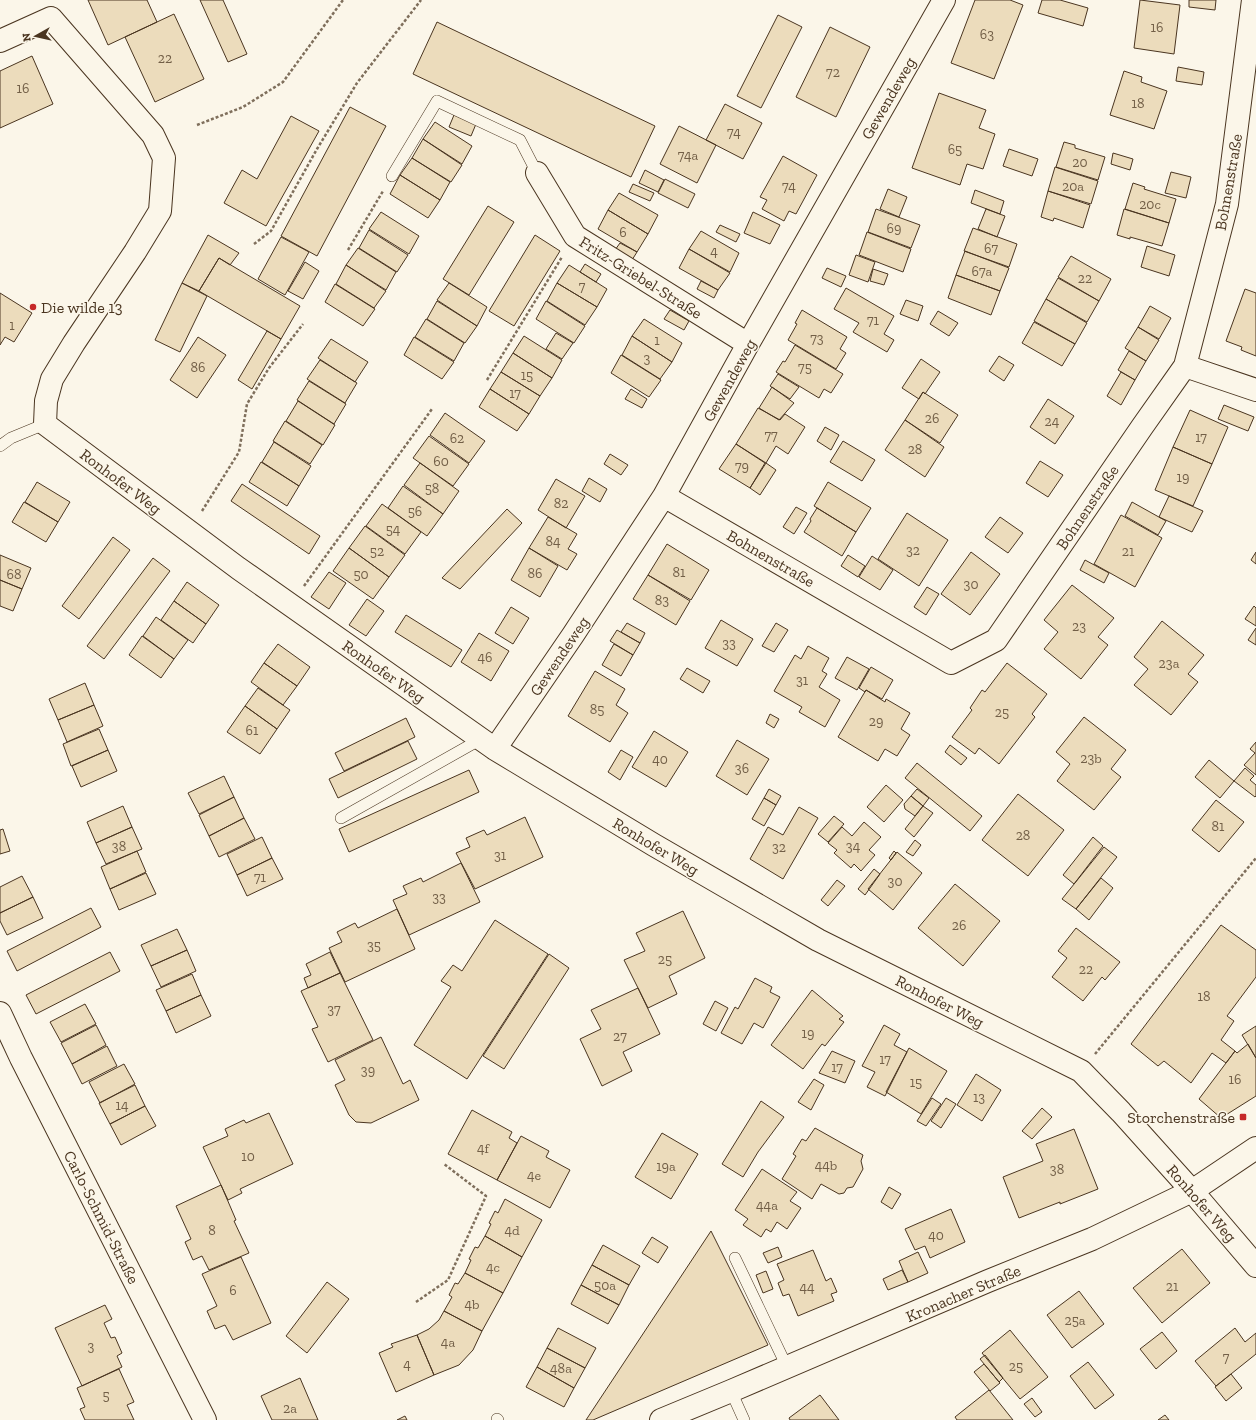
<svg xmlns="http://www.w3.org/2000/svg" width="1256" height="1420" font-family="'Zilla Slab',serif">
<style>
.building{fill:#ecdcbc;stroke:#4a3520}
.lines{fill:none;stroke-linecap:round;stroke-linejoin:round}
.lane-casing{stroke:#4a3520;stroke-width:12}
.street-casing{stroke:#4a3520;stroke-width:24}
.path{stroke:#7f6f5c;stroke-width:2.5;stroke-dasharray:3 2;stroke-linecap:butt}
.lane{stroke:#fbf6e9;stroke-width:11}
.street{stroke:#fbf6e9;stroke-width:22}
.poi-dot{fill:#c62828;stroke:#fbf6e9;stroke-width:1.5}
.labels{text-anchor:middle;stroke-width:3;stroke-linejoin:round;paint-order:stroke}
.number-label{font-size:14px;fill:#725f47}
.street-label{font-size:16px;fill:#4a3520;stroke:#fbf6e9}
.poi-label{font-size:16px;fill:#4a3520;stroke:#fbf6e9;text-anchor:start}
</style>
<rect width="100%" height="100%" fill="#fbf6e9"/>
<path class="building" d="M88 0H147L157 22 108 45Z
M200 0H223L247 54 228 62Z
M975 0H1010L1023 5 994 79 951 63Z
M1042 0H1060L1088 8 1083 26 1038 13Z
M1140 0 1180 5 1174 54 1134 48Z
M1189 0H1216L1215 10 1189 7Z
M174 14 204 79 155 102 125 37Z
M778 15 802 27 761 108 737 96Z
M437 22 655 126 631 177 413 74Z
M830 27 870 47 836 117 796 97Z
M32 56 53 104 0 128V71Z
M1178 67 1204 72 1202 85 1176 81Z
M1124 71 1142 77 1141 82 1167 91 1154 129 1110 115Z
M939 93 986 110 979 128 995 134 983 169 967 164 960 185 912 168Z
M725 104 762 123 743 159 706 140Z
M350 107 386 126 317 256 281 236Z
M454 115 476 124 471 136 449 127Z
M291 116 319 131 266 226 224 203 242 170 257 179Z
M435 122 472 146 462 164 423 139Z
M679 126 716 145 697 183 660 164Z
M423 139 462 165 451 182 412 158Z
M1064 142 1075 145V148L1105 157 1098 180 1056 167Z
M1009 149 1038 159 1032 176 1003 166Z
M1113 153 1133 159 1130 170 1111 164Z
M783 156 817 175 796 214 789 211 784 221 762 209 767 200 760 197Z
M412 158 450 182 440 200 400 175Z
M1055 167 1098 181 1091 204 1048 191Z
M645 170 664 180 658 192 639 183Z
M1171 172 1191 177 1186 198 1165 193Z
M400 175 440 200 428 218 390 194Z
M665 179 695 194 688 208 658 193Z
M1133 183 1145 187 1144 189 1176 199 1169 223 1125 209Z
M633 184 654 193 650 201 629 192Z
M888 189 907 197 899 217 880 209Z
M975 190 1004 201 1000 214 971 203Z
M1048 191 1090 205 1083 228 1054 218 1053 221 1041 217Z
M619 193 658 215 648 234 608 210Z
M488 206 514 222 469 295 443 279Z
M876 209 920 225 911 248 868 232Z
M986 209 1005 216 997 237 978 229Z
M1124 209 1169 223 1162 246 1130 237V239L1117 235Z
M608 210 648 234 637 252 598 229Z
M381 212 419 236 409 254 369 229Z
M753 212 780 225 770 244 744 233Z
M720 225 740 234 736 242 716 232Z
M973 228 1017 244 1009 267 964 251Z
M369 230 408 255 397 272 359 248Z
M701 231 739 253 730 272 689 249Z
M867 232 911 249 903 272 859 255Z
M208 235 239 253 230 265 219 258 199 291 182 283Z
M535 235 560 251 514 326 489 311Z
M281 237 309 252 285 295 258 279Z
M620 243 637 252 632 260 615 250Z
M1147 246 1175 255 1169 276 1141 267Z
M358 248 396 272 386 290 346 265Z
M689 249 730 273 718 290 679 268Z
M965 251 1009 268 1000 291 956 275Z
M856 255 875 262 868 282 849 275Z
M1071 256 1111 279 1099 301 1058 277Z
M219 258 300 306 281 339 199 291Z
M305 262 319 271 303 299 288 291Z
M585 264 601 274 596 282 580 272Z
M346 265 386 291 374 308 336 284Z
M569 265 607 289 597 307 557 283Z
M827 268 846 276 841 287 822 278Z
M873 269 888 274 884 285 870 281Z
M956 275 1000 291 991 315 948 298Z
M1058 278 1099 301 1087 322 1046 299Z
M701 281 718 290 714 298 697 289Z
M182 283 207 296 180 352 155 340Z
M449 283 487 307 477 326 437 300Z
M557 283 597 307 585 325 547 301Z
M335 284 375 309 363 326 325 302Z
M846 288 894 316 884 334 894 340 887 352 853 332 859 323 834 309Z
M1245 289 1256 293V356L1241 350 1242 347 1226 341Z
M0 293 32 313 14 342 5 337 0 345Z
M1046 299 1087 323 1075 344 1034 321Z
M906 300 923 306 918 321 900 314Z
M437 301 477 326 465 343 427 319Z
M546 301 585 326 574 343 536 319Z
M1150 306 1171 318 1159 339 1138 327Z
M670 310 689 321 684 330 664 319Z
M802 310 847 337 840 349 846 353 836 369 788 340 797 324 795 323Z
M938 311 958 323 949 336 930 324Z
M426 319 464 343 454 361 415 337Z
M644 319 682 343 672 362 632 336Z
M1034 322 1075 344 1062 366 1022 343Z
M1138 327 1159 340 1146 361 1125 348Z
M267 331 281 339 252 389 238 380Z
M556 333 573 343 562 359 546 349Z
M524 336 562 360 552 378 513 353Z
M632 336 672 362 660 379 622 355Z
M198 337 226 355 197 398 170 380Z
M414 337 454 362 442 379 404 355Z
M331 339 368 362 355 382 318 358Z
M795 345 843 374 831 393 824 389 819 398 776 372 783 361 785 362Z
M1129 351 1146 361 1135 380 1118 370Z
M513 353 552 378 540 396 501 372Z
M621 355 661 380 649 397 611 373Z
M999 356 1014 365 1004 381 989 371Z
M921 359 940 372 925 394 923 392 919 399 902 388Z
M320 360 357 383 345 403 307 379Z
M501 372 540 396 529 414 490 389Z
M1121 372 1135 380 1121 405 1107 396Z
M778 374 799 387 790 399 770 386Z
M309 381 346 404 334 424 297 400Z
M772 387 794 403 779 420 759 408Z
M490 389 529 414 517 431 479 407Z
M631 389 647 399 642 408 625 399Z
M923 392 958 415 940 443 905 420Z
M1048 399 1074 416 1055 444 1030 427Z
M298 401 335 425 323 445 286 421Z
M1224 405 1254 417 1248 431 1218 419Z
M758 408 780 420 785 414 805 427 788 454 776 446 766 463 736 444Z
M1190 410 1228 427 1212 464 1173 447Z
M445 413 485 441 469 463 430 435Z
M905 420 944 447 925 477 885 450Z
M285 421 322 445 310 464 273 441Z
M825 427 839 435 831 450 817 441Z
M429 436 469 464 453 486 413 458Z
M843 441 875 460 862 481 830 462Z
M274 442 311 466 299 486 262 462Z
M736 444 765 463 750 488 719 469Z
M1173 447 1212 464 1193 506 1155 490Z
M610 454 628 465 621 475 604 464Z
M1040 461 1063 475 1048 497 1026 483Z
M261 462 299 486 287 506 249 482Z
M420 463 459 491 443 514 404 485Z
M766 463 776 470 760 495 750 488Z
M589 478 607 489 600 502 582 491Z
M556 479 585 496 566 528 538 510Z
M37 482 70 502 58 522 25 502Z
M828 482 871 508 856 532 814 506Z
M242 484 320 536 309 554 231 501Z
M403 486 443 514 427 536 388 508Z
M1169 496 1203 511 1192 532 1159 517Z
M24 502 58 522 46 542 12 522Z
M1132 502 1166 521 1158 535 1125 516Z
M382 504 421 532 405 554 366 526Z
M796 507 807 513 794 534 783 527Z
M817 508 856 532 842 556 804 532 811 521 810 519Z
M507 509 522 523 460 589 442 578Z
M907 513 948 540 919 586 878 559Z
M1121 515 1162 538 1135 587 1094 564Z
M548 517 577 534 568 549 577 554 567 570 529 548Z
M1000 517 1023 533 1008 553 985 537Z
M365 526 405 555 389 577 349 548Z
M113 537 130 550 79 619 62 606Z
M667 544 709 570 691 600 648 575Z
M349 548 389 577 373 599 333 571Z
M529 548 558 566 540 597 511 580Z
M971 552 1000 574 970 615 941 594Z
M1256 552V564L1251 560Z
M0 555 31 568 22 589 0 580Z
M848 555 865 566 858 577 841 566Z
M872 556 893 570 880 590 859 577Z
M153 558 170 571 104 659 87 646Z
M1085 560 1109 573 1104 583 1080 570Z
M329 572 346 583 329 609 311 597Z
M648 575 690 601 676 625 633 599Z
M0 580 22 589 13 611 0 606Z
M187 582 219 605 206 624 174 601Z
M1072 585 1114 618 1098 637 1108 645 1081 679 1044 649 1058 632 1044 620Z
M927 587 939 594 926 615 914 607Z
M367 599 384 611 366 636 349 625Z
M174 601 206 624 193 643 161 620Z
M1254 606 1256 608V626L1245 619Z
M511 607 529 618 513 644 495 633Z
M406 615 462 650 451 667 395 632Z
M156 617 188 640 174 659 143 636Z
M721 620 753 639 737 666 705 648Z
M1162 621 1204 655 1188 674 1198 682 1171 715 1134 685 1148 669 1134 657Z
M627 623 645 633 640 643 621 632Z
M776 623 788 630 774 652 762 646Z
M1256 628V645L1248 640Z
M617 630 640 643 633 655 610 641Z
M479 633 509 651 491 681 461 662Z
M142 636 174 659 161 678 129 655Z
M278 644 310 667 297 686 264 663Z
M614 644 633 655 621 676 602 665Z
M808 646 829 658 822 671 827 674 819 687 840 700 825 727 799 712 802 707 774 691 795 655 801 659Z
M847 657 869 669 857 690 835 678Z
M264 663 297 686 283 705 251 682Z
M1007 663 1047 694 1032 714 1035 717 999 764 979 748 975 754 952 737 972 710 970 708 982 690 985 692Z
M871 667 893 680 882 699 866 690 865 692 859 688Z
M687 668 710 681 703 693 680 679Z
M595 671 625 689 616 705 628 713 610 742 568 716Z
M85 683 94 705 58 720 49 699Z
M258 688 290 710 277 729 245 706Z
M866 690 885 702 886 699 910 713 901 729 910 735 897 756 885 749 878 761 838 737Z
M94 705 103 726 67 742 58 720Z
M245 706 277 729 260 754 227 732Z
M770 714 779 719 774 728 766 723Z
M1084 717 1126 750 1111 769 1121 777 1094 810 1057 781 1070 764 1056 752Z
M406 718 415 737 344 771 335 753Z
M99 729 108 750 71 766 63 744Z
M654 731 688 752 666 787 632 767Z
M737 740 769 759 747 795 716 776Z
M408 741 417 759 338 798 329 779Z
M1256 742V775L1244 765 1255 753 1250 749Z
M950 745 967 758 961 765 945 752Z
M108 750 117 771 81 787 72 766Z
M621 750 633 757 620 780 608 772Z
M1209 760 1234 781 1220 798 1195 777Z
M917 763 982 816 970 831 905 778Z
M1245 768 1254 776 1250 780 1256 785V796L1255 797 1234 781Z
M469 770 479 792 349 852 339 829Z
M224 776 234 797 199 814 188 793Z
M886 785 903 800 884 822 867 807Z
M769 789 781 796 776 805 764 798Z
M917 789 929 798 923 806 911 796Z
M1018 794 1064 830 1028 876 982 840Z
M911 796 923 806 915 816 905 809 904 804Z
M234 797 244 818 209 836 199 815Z
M764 798 776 805 764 826 752 819Z
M1216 800 1244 822 1219 852 1192 830Z
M123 806 132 827 96 843 87 822Z
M923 806 933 813 914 837 905 829Z
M799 807 818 818 783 879 750 859 768 827 783 835Z
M834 816 844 824 828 842 818 834Z
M525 817 543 857 475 889 456 853 470 847 466 838 484 830 487 835Z
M244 818 255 839 219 857 209 836Z
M864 822 881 837 869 850 875 855 861 871 854 864 851 868 834 853 837 850 828 843 842 827 852 836Z
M132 827 142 849 106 864 96 843Z
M3 829 10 851 0 854V830Z
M262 837 272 858 237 875 227 854Z
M1093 837 1103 846 1074 884 1063 875Z
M915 840 921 845 913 856 906 852Z
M1104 847 1117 857 1076 909 1062 899Z
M137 851 146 872 110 889 101 867Z
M894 851 896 853 891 860 889 858Z
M897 852 922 873 893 910 868 889Z
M272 858 283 879 247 896 237 875Z
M461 863 480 902 409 935 393 900 407 894 403 886 421 878 423 882Z
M874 869 880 874 865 895 858 889Z
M146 873 156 894 119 910 110 889Z
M22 876 33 897 0 913V887Z
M1101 878 1113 888 1089 920 1076 909Z
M837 880 845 886 828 906 821 900Z
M955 884 1000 921 963 966 918 928Z
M33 897 43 918 7 935 0 921V913Z
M91 908 101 927 17 971 7 951Z
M397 909 415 949 345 982 329 948 342 942 337 932 355 923 358 928Z
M683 911 705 958 669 976 677 994 648 1008 624 960 645 951 636 933Z
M495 920 548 954 467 1079 414 1045 451 987 441 981 453 965 462 971Z
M1221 925 1256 950V977L1227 1016 1234 1021 1221 1040 1235 1051 1226 1063 1212 1053 1191 1083 1164 1061 1158 1066 1131 1044Z
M1076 928 1120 962 1105 980 1102 977 1083 1001 1052 977 1067 958 1058 951Z
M177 929 187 950 151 966 141 945Z
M187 950 196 971 161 987 151 966Z
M110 952 120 971 36 1014 26 995Z
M330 952 340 973 308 988 304 978 311 975 306 964Z
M549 954 569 968 504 1069 483 1056Z
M340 973 373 1040 328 1062 312 1029 318 1027 301 991Z
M192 974 201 995 166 1011 156 990Z
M755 978 772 987 770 992 780 997 763 1028 754 1023 742 1044 721 1033 735 1007 738 1009Z
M638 988 660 1034 623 1052 632 1071 602 1086 580 1039 601 1029 591 1010Z
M812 990 843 1016 839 1019 844 1022 825 1046 822 1044 803 1069 771 1045Z
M201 995 211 1016 176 1033 166 1011Z
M715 1001 728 1008 716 1031 703 1024Z
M85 1004 96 1024 61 1042 50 1022Z
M96 1025 106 1045 72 1064 61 1043Z
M884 1025 900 1034 894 1045 907 1052 885 1096 867 1087 875 1072 862 1066Z
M1256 1026V1058L1242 1035Z
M381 1037 403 1084 410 1080 419 1100 371 1123 356 1122 349 1115 335 1085 345 1080 335 1060Z
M1248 1044 1256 1058V1096L1221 1118 1199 1099 1235 1051 1237 1053Z
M107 1046 117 1066 82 1084 72 1064Z
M909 1048 947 1071 921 1114 886 1092Z
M832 1051 855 1061 845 1083 819 1073Z
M124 1064 135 1084 100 1103 89 1082Z
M976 1074 1001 1090 982 1121 957 1105Z
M814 1079 824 1085 811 1110 798 1102Z
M135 1085 145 1106 110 1124 99 1103Z
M932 1098 941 1104 926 1126 917 1121Z
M946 1098 956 1104 941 1128 931 1121Z
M761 1101 784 1117 758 1152 743 1177 722 1164Z
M145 1106 156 1126 121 1145 110 1124Z
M1042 1108 1052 1117 1032 1139 1022 1131Z
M472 1110 512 1132 509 1138 517 1143 497 1180 448 1154Z
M269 1113 293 1164 240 1189 242 1193 228 1200 203 1147 228 1136 225 1129 244 1120 246 1123Z
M815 1128 863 1155 861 1161 863 1169 853 1187 847 1188 844 1193 839 1194 821 1184 812 1199 782 1179 796 1156 793 1154 802 1139 806 1141Z
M1074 1129 1098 1189 1060 1204V1202L1019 1218 1003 1177 1043 1161 1036 1144Z
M662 1133 698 1154 671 1199 635 1177Z
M521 1136 549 1151 546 1157 570 1170 550 1208 497 1180Z
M762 1169 797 1192 790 1201 801 1208 787 1229 777 1222 771 1232 766 1229 761 1237 743 1225 748 1219 735 1210Z
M221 1185 236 1220 234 1221 249 1253 209 1270 202 1256 193 1260 185 1242 191 1239 176 1206Z
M889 1187 901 1194 892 1209 881 1202Z
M505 1199 542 1220 522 1257 485 1236 491 1224 489 1223 495 1211 498 1213Z
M951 1209 965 1242 930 1258 925 1246 915 1250 905 1229Z
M711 1231 768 1345 593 1420H586Z
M485 1236 522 1257 503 1293 465 1273 471 1260 469 1259 475 1247 478 1248Z
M652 1237 668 1247 658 1263 642 1253Z
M603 1245 640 1266 629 1285 592 1265Z
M778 1247 782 1257 768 1263 763 1253Z
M1182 1249 1210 1283 1162 1323 1133 1288Z
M813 1250 826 1281 831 1278 837 1292 831 1294 834 1301 798 1316 789 1294 783 1296 778 1283 784 1280 777 1264Z
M918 1252 928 1273 908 1282 899 1261Z
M241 1257 271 1323 233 1340 225 1325 215 1329 207 1311 217 1306 202 1274Z
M592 1265 629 1285 619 1305 581 1285Z
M902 1270 908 1282 888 1290 883 1279Z
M766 1271 773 1289 763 1293 756 1275Z
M465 1273 503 1293 482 1331 444 1311 452 1297 449 1295 455 1283 458 1284Z
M327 1282 349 1299 307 1353 286 1336Z
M581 1285 619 1305 608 1324 571 1304Z
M1079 1291 1104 1324 1072 1348 1047 1315Z
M105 1305 112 1319 104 1323 111 1338 115 1337 122 1353 117 1356 122 1367 82 1386 55 1328Z
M444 1311 482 1331 473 1350 459 1365 434 1375 417 1335 429 1329 439 1320Z
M558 1328 596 1348 585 1368 547 1348Z
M1235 1328 1245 1342 1256 1333V1354L1216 1386 1195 1361Z
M1010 1330 1048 1377 1020 1399 982 1353Z
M1162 1332 1177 1351 1156 1369 1140 1349Z
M417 1335 434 1375 396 1392 379 1353 393 1347 391 1344Z
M547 1348 585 1368 574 1388 537 1367Z
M985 1355 1003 1378 999 1382 980 1359Z
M1088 1362 1114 1395 1095 1409 1070 1376Z
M984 1364 1000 1383 990 1391 974 1372Z
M537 1367 574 1388 564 1407 526 1387Z
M119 1369 134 1402 127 1405 134 1420H85L80 1409 85 1407 77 1388Z
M1231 1374 1242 1388 1226 1401 1215 1387Z
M300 1378 318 1420H272L261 1396Z
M989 1390 1013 1420H957L955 1417Z
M820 1395 839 1420H790L789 1418Z
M1032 1398 1042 1412 1035 1417 1024 1404Z
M1165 1415 1169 1420H1158Z
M405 1416 407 1420H397Z"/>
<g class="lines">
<g class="lane-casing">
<path id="lane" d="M392 176 437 101 520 140 537 173
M0 446 11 438 45 424
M341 818 481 739
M735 1258 787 1367
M731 1391 744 1420
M497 1419 498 1420"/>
</g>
<g class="street-casing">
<path id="street" d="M0 41 51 18 153 135 164 158 160 211 135 252 74 343 52 379 46 401 45 424 238 568 495 749 654 845 818 940 1081 1071 1121 1112 1192 1191 1256 1266
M537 173 575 236 748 344
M1185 366 1256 390
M664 496 951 663 996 640 1142 427 1185 366 1227 204 1253 0
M495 749 573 635 664 496 748 344 944 0
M0 1013 21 1058 205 1420
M661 1420 731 1391 988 1281 1092 1239 1192 1191 1256 1148"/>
</g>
<path class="path" d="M197 125 243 107 283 82 343 0
M254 244 271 231 317 149 357 83 421 0
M348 250 383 191
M487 380 562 257
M202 511 239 452 247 404 269 368 303 324
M304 586 432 409
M1095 1054 1256 858
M416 1302 448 1280 486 1196 444 1164"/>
<use href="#lane" class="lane"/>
<use href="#street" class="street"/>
</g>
<g class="poi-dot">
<circle cx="33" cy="307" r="4"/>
<rect x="1239" y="1113" width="8" height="8" rx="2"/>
</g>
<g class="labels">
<g class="number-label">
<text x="1157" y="32">16</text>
<text x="987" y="39">63</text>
<text x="165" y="63">22</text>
<text x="833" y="77">72</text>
<text x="23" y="93">16</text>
<text x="1138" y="108">18</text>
<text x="734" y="137">74</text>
<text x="955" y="154">65</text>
<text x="688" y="160">74a</text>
<text x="1080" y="167">20</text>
<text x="789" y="191">74</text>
<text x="1073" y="191">20a</text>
<text x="1150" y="209">20c</text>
<text x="894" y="233">69</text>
<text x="623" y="237">6</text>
<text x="991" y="253">67</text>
<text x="714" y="256">4</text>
<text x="982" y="276">67a</text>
<text x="1085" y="283">22</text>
<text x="582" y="291">7</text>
<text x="873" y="325">71</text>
<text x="12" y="330">1</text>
<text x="817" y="343">73</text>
<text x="657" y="345">1</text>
<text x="647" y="363">3</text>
<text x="198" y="372">86</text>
<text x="805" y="372">75</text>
<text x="527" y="380">15</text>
<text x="515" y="398">17</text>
<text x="932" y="423">26</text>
<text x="1052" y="426">24</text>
<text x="771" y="440">77</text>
<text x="1201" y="442">17</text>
<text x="457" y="443">62</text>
<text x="915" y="454">28</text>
<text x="441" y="466">60</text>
<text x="742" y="471">79</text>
<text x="1183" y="482">19</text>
<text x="432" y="493">58</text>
<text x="561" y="508">82</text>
<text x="415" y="516">56</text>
<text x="393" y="534">54</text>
<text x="553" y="546">84</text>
<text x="913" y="555">32</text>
<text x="377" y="556">52</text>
<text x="1128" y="556">21</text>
<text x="679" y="577">81</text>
<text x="535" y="578">86</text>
<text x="14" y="579">68</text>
<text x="361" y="579">50</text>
<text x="971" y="589">30</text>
<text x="662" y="605">83</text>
<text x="1079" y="631">23</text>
<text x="729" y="648">33</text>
<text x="485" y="662">46</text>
<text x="1169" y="668">23a</text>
<text x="802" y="685">31</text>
<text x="597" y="714">85</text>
<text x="1002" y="717">25</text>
<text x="876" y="726">29</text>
<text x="252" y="735">61</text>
<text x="1091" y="763">23b</text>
<text x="660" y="764">40</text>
<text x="742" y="773">36</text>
<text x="1218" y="831">81</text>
<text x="1023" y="840">28</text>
<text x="119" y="851">38</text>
<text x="853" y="851">34</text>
<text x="779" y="852">32</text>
<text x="500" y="860">31</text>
<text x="260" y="882">71</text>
<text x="895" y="886">30</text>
<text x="439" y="902">33</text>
<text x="959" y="930">26</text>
<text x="374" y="950">35</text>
<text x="665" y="964">25</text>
<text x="1086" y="974">22</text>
<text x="1204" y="1001">18</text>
<text x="334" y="1014">37</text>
<text x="808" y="1038">19</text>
<text x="620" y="1041">27</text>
<text x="885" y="1064">17</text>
<text x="837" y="1072">17</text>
<text x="368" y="1075">39</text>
<text x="1235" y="1084">16</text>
<text x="916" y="1087">15</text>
<text x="979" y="1102">13</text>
<text x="122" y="1110">14</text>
<text x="483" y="1153">4f</text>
<text x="248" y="1161">10</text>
<text x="826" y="1170">44b</text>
<text x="666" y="1171">19a</text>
<text x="1057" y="1174">38</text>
<text x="534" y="1180">4e</text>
<text x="767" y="1210">44a</text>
<text x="212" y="1235">8</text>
<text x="512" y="1235">4d</text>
<text x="936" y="1240">40</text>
<text x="493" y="1272">4c</text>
<text x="605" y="1290">50a</text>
<text x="1172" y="1291">21</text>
<text x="807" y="1292">44</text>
<text x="233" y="1295">6</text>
<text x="472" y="1309">4b</text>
<text x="1075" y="1325">25a</text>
<text x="448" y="1347">4a</text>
<text x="91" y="1351">3</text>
<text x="1226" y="1362">7</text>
<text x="407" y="1369">4</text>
<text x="1016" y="1371">25</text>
<text x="561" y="1373">48a</text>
<text x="106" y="1400">5</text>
<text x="290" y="1413">2a</text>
</g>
<g class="street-label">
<text transform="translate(888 98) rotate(-60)" y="6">Gewendeweg</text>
<text transform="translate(1228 182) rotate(-80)" y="6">Bohnenstraße</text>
<text transform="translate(641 277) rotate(32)" y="6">Fritz-Griebel-Straße</text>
<text transform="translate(729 380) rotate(-61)" y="6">Gewendeweg</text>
<text transform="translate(121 481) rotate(37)" y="6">Ronhofer Weg</text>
<text transform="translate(1087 507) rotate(-56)" y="6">Bohnenstraße</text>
<text transform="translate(771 558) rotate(30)" y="6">Bohnenstraße</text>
<text transform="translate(559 656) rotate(-56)" y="6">Gewendeweg</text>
<text transform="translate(384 671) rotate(35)" y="6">Ronhofer Weg</text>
<text transform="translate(656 846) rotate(31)" y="6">Ronhofer Weg</text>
<text transform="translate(940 1001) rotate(27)" y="6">Ronhofer Weg</text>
<text transform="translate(1202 1203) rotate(49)" y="6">Ronhofer Weg</text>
<text transform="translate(102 1217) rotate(63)" y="6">Carlo-Schmid-Straße</text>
<text transform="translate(963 1293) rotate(-23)" y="6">Kronacher Straße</text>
</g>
<g class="poi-label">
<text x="41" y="313">Die wilde 13</text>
<text x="1235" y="1123" text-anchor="end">Storchenstraße</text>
</g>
</g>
<g transform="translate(36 36) rotate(262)" stroke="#fbf6e9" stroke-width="3" paint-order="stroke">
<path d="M0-3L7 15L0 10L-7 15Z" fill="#4a3520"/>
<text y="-6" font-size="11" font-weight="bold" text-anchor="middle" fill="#4a3520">N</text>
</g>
</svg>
